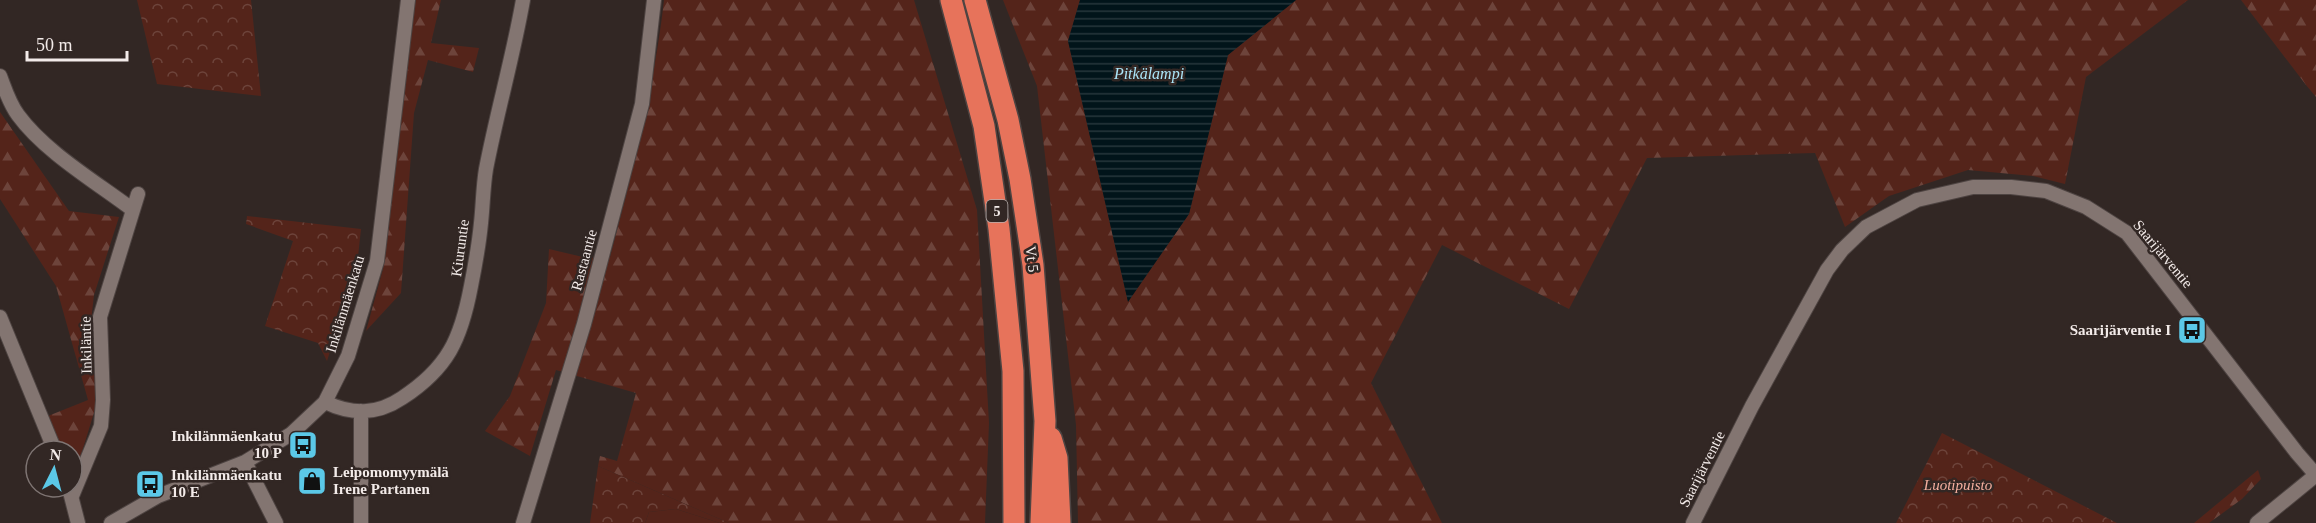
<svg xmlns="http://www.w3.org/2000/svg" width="2316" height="523" font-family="Georgia,serif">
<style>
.grass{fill:#54241a}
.forest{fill:url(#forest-firs)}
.park{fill:url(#park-crowns)}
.water{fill:url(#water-rules)}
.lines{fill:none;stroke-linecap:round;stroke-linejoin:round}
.minor-casing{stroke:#4e4442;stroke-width:16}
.highway-casing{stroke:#4e4442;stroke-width:24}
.minor{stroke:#837571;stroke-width:14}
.highway{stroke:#e7735b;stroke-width:21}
.labels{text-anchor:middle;stroke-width:5;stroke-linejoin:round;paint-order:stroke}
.shield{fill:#322724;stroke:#b9b0ae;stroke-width:1.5}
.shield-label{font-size:14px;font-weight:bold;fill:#f3ebe9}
.street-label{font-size:15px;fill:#f3ebe9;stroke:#322724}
.poi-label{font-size:15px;font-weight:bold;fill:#f3ebe9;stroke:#322724;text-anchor:end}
.park-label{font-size:15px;font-style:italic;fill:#f4af9f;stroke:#322724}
.water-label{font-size:16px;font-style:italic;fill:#abe5f8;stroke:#322724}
</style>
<defs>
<pattern id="forest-firs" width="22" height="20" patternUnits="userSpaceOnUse" patternTransform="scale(1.5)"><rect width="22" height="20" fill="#54241a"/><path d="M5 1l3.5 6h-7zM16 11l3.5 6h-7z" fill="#6d443b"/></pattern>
<pattern id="park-crowns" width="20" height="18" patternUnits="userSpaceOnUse" patternTransform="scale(1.5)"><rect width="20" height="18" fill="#54241a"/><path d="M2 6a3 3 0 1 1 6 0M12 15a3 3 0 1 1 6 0" fill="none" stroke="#6d443b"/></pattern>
<pattern id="water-rules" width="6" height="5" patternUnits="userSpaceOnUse" patternTransform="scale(1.5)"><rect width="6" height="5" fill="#01141a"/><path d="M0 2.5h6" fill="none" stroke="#26363b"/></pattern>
</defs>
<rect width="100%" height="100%" fill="#322724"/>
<path class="grass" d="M676 509 720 523H645L649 512Z"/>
<path class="forest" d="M414 0H441L431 43 479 48 473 72 428 60 414 113 401 293 366 331 383 269Z
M664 0H914L977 210 989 423 985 523H729L598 466 600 456 617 461 636 393 556 370 530 456 485 431 510 396 546 303 549 249 587 258 610 257C633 171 654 88 664 0Z
M1003 0H1080L1068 41 1128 301 1189 214 1228 55 1296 0H2188L2086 77 2065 184 2033 176 1968 170 1889 196 1845 227 1815 153 1647 158 1569 309 1442 245 1371 383 1442 523H1078L1076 425 1037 86Z
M2241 0H2316V97L2306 85Z
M0 112 69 211 119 217 94 295 91 321 97 403 76 471 72 473V451H62L48 416 88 400 56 286 0 199Z
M2258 470 2261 479 2242 499 2209 523H2194Z"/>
<path class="park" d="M137 0H251L261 96 157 84Z
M247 216 361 229 357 266 327 361 318 343 265 326 293 241 246 224Z
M1942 433 2117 523H1896Z
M598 466 729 523H720L676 509 649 512 645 523H590Z"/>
<path class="water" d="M1080 0H1296L1228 55 1189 214 1128 302 1068 41Z"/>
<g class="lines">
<g class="minor-casing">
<path id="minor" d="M0 76C5 89 9 103 18 115 45 152 96 182 133 210
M0 317 55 451
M325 402C352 415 377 415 402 398 448 368 461 339 471 286 475 266 479 244 481 223 483 205 483 187 486 169 497 112 513 57 523 0
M245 462 276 523
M69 488 78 523
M72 496 101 426 103 400 100 317 138 194
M111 523 158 496 245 462 291 434 325 402 348 356 377 261 408 0
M361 523V411
M523 523 584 324 642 104 654 0
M1693 523 1752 406 1827 270 1842 250 1866 227 1917 200 1973 187H2011L2046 191 2086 207 2127 233 2297 453 2316 475
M2257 523 2316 475"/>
</g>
<g class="highway-casing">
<path id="highway" d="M951 0 984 126 999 229 1013 371 1014 523
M975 0 1008 120 1020 179 1033 265 1045 421 1041 523
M1051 438 1057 458 1060 523"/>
</g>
<use href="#minor" class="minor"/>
<use href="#highway" class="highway"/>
</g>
<defs>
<g id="bus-square" transform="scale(1.5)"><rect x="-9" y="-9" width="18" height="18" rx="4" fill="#5bc8e7" stroke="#322724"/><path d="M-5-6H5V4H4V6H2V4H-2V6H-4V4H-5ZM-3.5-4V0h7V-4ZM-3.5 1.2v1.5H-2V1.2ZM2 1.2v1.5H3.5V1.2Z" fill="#111"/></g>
<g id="shop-square" transform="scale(1.5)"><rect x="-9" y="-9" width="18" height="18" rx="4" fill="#5bc8e7" stroke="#322724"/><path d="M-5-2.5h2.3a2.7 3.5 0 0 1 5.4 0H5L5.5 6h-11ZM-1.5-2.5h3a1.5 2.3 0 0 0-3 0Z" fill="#111"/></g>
</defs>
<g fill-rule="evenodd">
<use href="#bus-square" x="2192" y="330"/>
<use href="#bus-square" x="303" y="445"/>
<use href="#shop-square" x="312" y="481"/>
<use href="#bus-square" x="150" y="484"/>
</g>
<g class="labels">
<rect class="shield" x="986.5" y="200" width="21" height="22" rx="4.5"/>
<g class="shield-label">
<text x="997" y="216">5</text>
</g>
<g class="street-label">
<text transform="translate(460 248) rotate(-82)" y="5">Kiuruntie</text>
<text transform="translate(2163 254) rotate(50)" y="5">Saarijärventie</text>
<text transform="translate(1032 259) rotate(83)" y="5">Vt 5</text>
<text transform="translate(584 260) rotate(-75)" y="5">Rastaantie</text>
<text transform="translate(345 304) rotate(-73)" y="5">Inkilänmäenkatu</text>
<text transform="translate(86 345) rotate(-91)" y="5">Inkiläntie</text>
<text transform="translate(1702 469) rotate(-63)" y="5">Saarijärventie</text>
</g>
<g class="poi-label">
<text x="2171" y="335">Saarijärventie I</text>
<text x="282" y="441">Inkilänmäenkatu<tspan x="282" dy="17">10 P</tspan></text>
<text x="333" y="477" text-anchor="start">Leipomomyymälä<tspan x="333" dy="17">Irene Partanen</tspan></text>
<text x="171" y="480" text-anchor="start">Inkilänmäenkatu<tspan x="171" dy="17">10 E</tspan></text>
</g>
<g class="park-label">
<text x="1958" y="490">Luotipuisto</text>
</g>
<g class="water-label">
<text x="1149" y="79">Pitkälampi</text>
</g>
</g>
<g transform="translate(54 469) rotate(6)"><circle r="28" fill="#322724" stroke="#7f7573" stroke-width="1.5"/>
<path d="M0-4.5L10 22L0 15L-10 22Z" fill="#5bc8e7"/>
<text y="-9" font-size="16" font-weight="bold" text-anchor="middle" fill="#f3ebe9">N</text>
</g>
<path d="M27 51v9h100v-9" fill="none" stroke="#f3ebe9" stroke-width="3"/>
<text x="36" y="51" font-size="18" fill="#f3ebe9" stroke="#322724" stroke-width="4.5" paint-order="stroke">50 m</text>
</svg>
